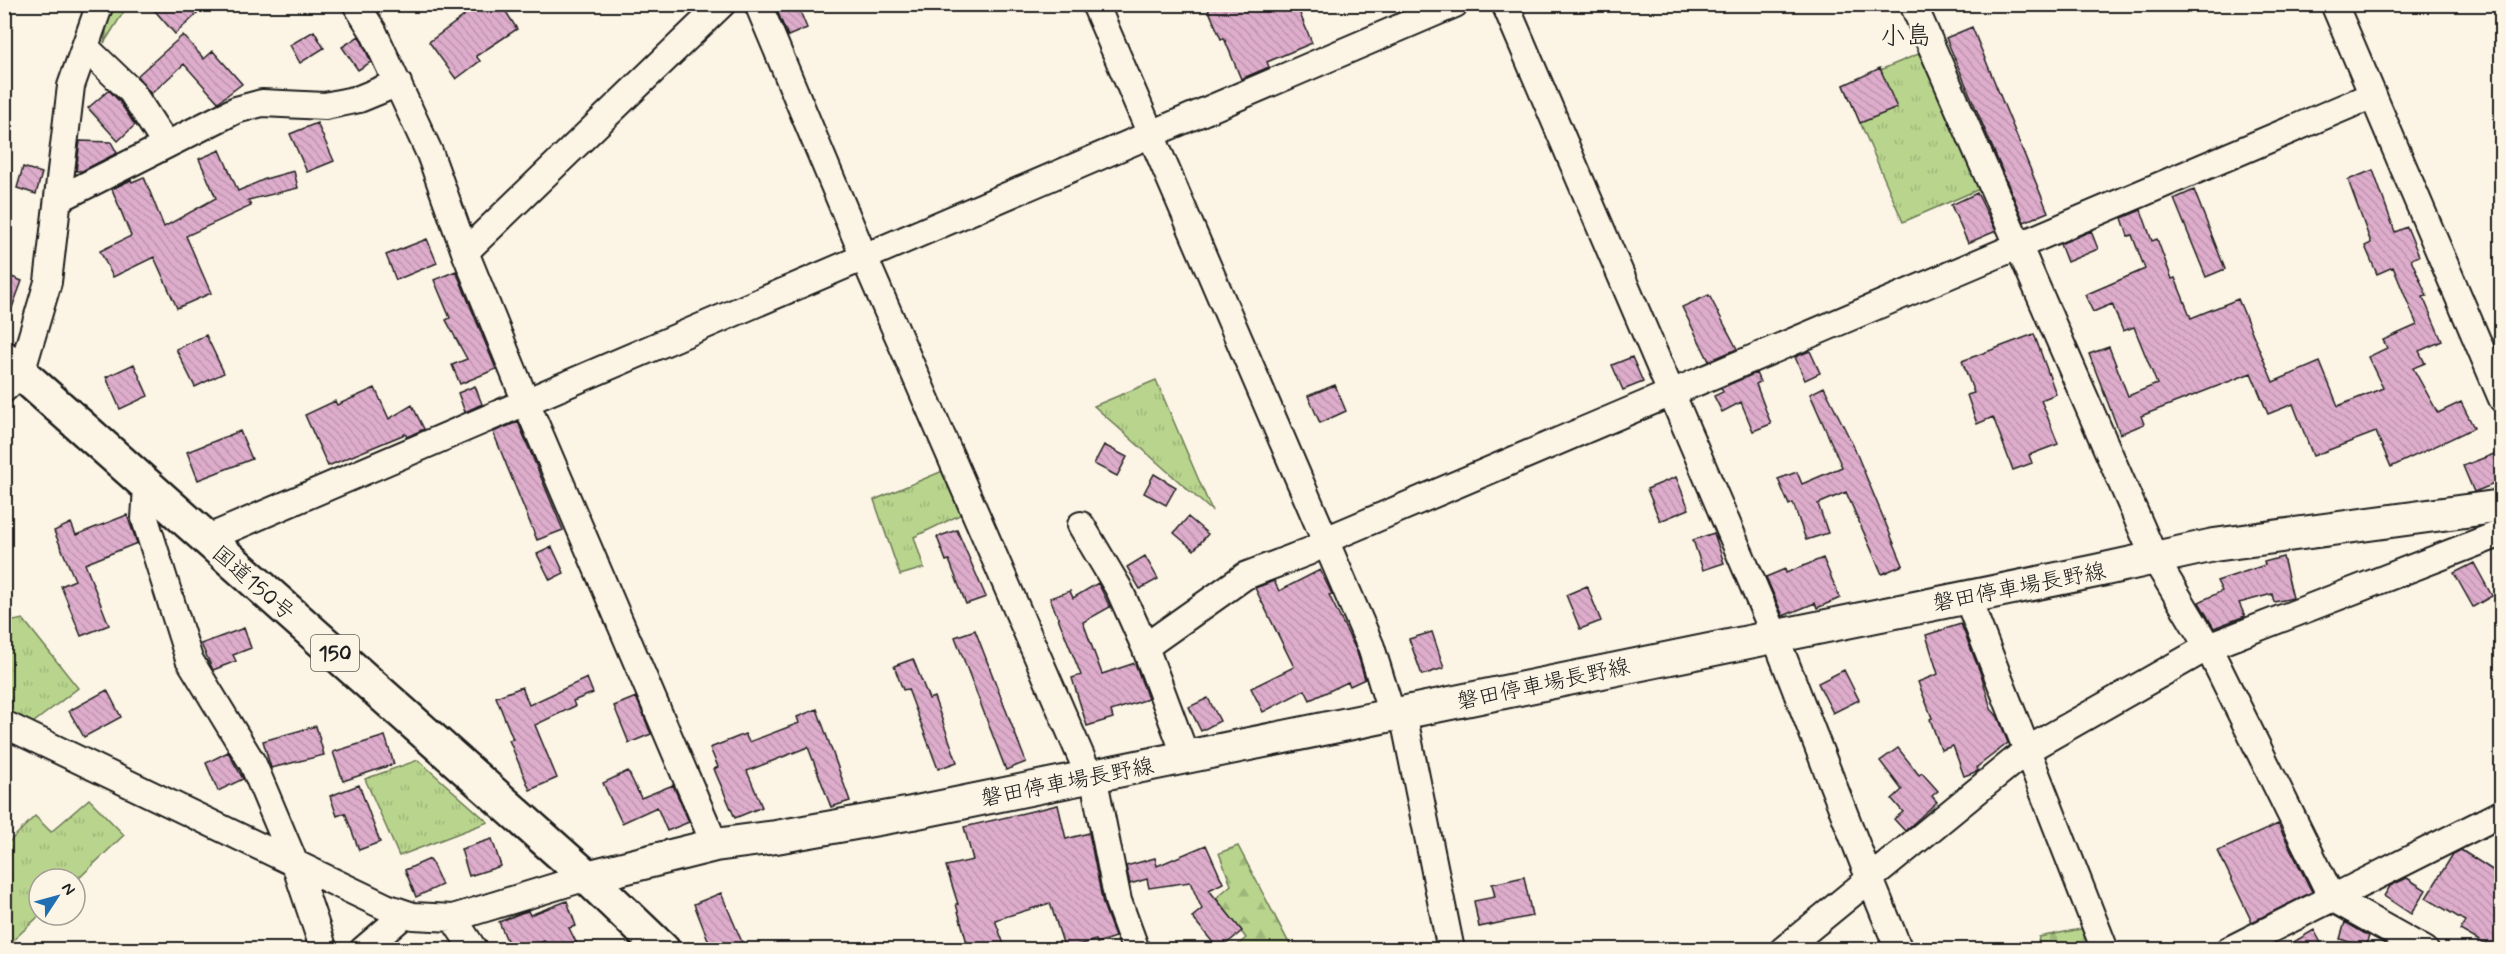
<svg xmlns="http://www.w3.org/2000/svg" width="2506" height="954" font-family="Mynerve,'Klee One',sans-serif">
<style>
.grass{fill:url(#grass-tufts);stroke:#6a7854;stroke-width:1.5}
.forest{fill:url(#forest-firs);stroke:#6a7854;stroke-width:1.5}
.building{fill:url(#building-back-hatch);stroke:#1c1c1c;stroke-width:1.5}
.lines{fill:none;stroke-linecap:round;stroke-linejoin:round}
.minor-casing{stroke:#1c1c1c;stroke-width:30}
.major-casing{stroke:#1c1c1c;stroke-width:36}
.highway-casing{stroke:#1c1c1c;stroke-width:38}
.minor{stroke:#fcf5e5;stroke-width:26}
.major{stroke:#fcf5e5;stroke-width:32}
.highway{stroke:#fcf5e5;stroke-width:33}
.labels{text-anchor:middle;stroke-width:5;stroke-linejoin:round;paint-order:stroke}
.shield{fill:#fcf5e5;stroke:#5f5d58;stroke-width:1.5}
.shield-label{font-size:21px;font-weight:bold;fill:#1c1c1c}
.street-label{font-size:22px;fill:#1c1c1c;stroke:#fcf5e5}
.quarter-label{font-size:26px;fill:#1c1c1c;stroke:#fcf5e5}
</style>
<defs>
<pattern id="grass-tufts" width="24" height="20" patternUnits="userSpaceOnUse" patternTransform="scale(1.5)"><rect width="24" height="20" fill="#b9d58d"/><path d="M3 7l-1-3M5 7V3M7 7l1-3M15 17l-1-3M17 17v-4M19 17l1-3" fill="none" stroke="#9eb679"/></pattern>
<pattern id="forest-firs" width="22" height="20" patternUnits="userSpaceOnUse" patternTransform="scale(1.5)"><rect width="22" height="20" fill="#b9d58d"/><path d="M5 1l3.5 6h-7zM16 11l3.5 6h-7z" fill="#9eb679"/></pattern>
<pattern id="building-back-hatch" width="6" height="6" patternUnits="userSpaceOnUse" patternTransform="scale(1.5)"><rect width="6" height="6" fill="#deadcc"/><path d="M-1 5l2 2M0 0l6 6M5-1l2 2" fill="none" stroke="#be94af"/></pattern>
</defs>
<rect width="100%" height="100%" fill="#fcf5e5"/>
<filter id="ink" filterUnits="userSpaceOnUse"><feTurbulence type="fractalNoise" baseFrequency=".0167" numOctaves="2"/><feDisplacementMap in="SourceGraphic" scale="12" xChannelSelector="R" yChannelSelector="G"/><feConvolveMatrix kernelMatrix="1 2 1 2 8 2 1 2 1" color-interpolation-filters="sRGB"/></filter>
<g filter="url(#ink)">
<path class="grass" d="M1928 50 1984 187 1903 222 1844 85Z
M1156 380 1212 511 1094 406Z
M945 470 964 513 914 537 924 568 900 575 874 500Z
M23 619 78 688 29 726 5 715 4 623Z
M418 760 488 822 399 856 365 779Z
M89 799 124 835 75 882V879H39L40 915 5 948V846L35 816 51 832Z"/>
<path class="forest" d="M110 5H128L104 43Z
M1238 846 1289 943 1294 949H1233L1246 938 1216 898 1231 885 1219 853Z
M2096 926 2105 950H2037L2039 937Z"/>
<path class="building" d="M149 4H189L197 14 175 34Z
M456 4H501L517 29 476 56 480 61 456 79 429 42 464 16Z
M774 4H797L807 28 788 36Z
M1206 4H1296L1312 43 1267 62 1269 67 1241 79 1224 38 1221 39Z
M1972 27 2048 212 2024 222 1946 38Z
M314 31 324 48 300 63 290 45Z
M183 35 204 59 213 51 242 84 218 102 184 64 151 94 137 76Z
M359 36 371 62 358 70 342 47Z
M1880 68 1897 108 1860 123 1844 85Z
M109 90 119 101 135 125 118 141 88 108Z
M317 123 334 161 307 172 290 134Z
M80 141 111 142 117 153 82 171H76Z
M220 150 238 191 265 179 294 171 298 188 248 200 251 206 186 236 211 293 177 308 154 257 113 277 100 251 131 236 112 189 131 180 132 182 144 177 164 227 216 198 199 159Z
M23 167 42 173 36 194 17 188Z
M2373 170 2395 232 2407 227 2419 256 2411 259 2427 296 2423 297 2442 341 2419 351 2425 363 2413 368 2438 413 2461 402 2474 428 2391 467 2376 432 2313 456 2293 404 2268 414 2251 373 2141 416 2144 424 2120 434 2089 354 2109 347 2128 396 2157 384 2134 327 2123 331 2112 304 2093 312 2085 295 2145 269 2132 235 2128 236 2122 218 2141 210 2152 241 2157 239 2172 279 2175 278 2191 318 2238 299 2273 382 2320 362 2338 406 2383 388 2368 357 2387 348 2383 340 2417 325 2393 267 2377 274 2365 246 2371 243 2348 180Z
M2194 190 2225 269 2206 277 2174 199Z
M1977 193 1996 231 1968 243 1951 205Z
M2091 231 2098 249 2067 262 2060 244Z
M427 239 437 263 396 280 386 255Z
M456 271 496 369 460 384 452 365 467 359 446 320 450 318 434 280Z
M4 274 22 281 6 324 4 323Z
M1709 295 1737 349 1709 361 1682 307Z
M2034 334 2056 394 2041 400 2058 444 2029 455 2032 463 2013 470 1993 417 1977 424 1967 395 1974 393 1962 361Z
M206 335 224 373 195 387 176 349Z
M1810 351 1820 373 1805 380 1795 357Z
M1632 357 1643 382 1623 390 1612 365Z
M134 364 148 396 120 409 106 377Z
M1756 373 1760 382 1756 384 1771 424 1753 431 1741 402 1722 412 1714 396 1723 392 1721 388Z
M1335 385 1346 411 1320 423 1308 396Z
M475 386 482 404 465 412 458 393Z
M1824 387 1853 445 1903 565 1882 574 1846 492 1818 504 1828 533 1806 540 1793 503 1789 505 1778 479 1797 472 1802 484 1842 467 1810 394Z
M375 388 389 419 412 405 424 429 407 437 405 434 328 466 305 415 335 401 337 405Z
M518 422 563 530 537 540 493 432Z
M240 431 252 459 198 480 187 452Z
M1104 445 1127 457 1117 476 1094 464Z
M2494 454 2502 473V481L2474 492 2463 466Z
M1154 474 1176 487 1166 505 1144 493Z
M1676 477 1689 509 1660 521 1647 489Z
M127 515 137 543 85 564 109 625 81 636 61 586 75 580 54 531 71 523 76 535Z
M1188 517 1208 534 1194 550 1174 533Z
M957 530 986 597 966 604 949 560 946 561 937 537Z
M1714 533 1724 563 1703 570 1693 540Z
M552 547 564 573 550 580 537 554Z
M1145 556 1158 579 1140 589 1127 567Z
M2283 557 2293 598 2274 602 2272 594 2239 603 2245 616 2214 628 2199 602 2222 591 2217 581 2265 565 2264 562Z
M1823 558 1840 598 1817 608 1815 603 1783 616 1766 577 1785 569 1786 573Z
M2474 563 2492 596 2473 607 2454 573Z
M1320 570 1332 594 1329 595 1357 652 1365 679 1350 686 1348 682 1310 700 1305 690 1263 712 1251 688 1294 667 1255 588 1274 581 1279 591Z
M1098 583 1110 607 1083 622 1102 674 1135 663 1148 699 1111 711 1113 718 1087 726 1072 678 1081 675 1050 598 1070 591 1073 598Z
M1587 586 1601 621 1580 629 1566 595Z
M1961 624 1982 677 1991 709 1998 717 2008 743 1977 767 1978 771 1964 776 1953 746 1941 750 1930 719 1932 718 1918 682 1938 674 1926 635Z
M244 628 251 648 233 655 236 661 213 670 201 644Z
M975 630 1026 762 1006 770 955 637Z
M1432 632 1444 668 1422 675 1409 639Z
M913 659 929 699 934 697 957 762 938 769 908 689 903 690 894 666Z
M1844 670 1859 700 1833 713 1818 683Z
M587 678 593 693 573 701 575 706 535 725 557 778 530 790 509 740 513 739 496 697 522 687 529 705Z
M107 690 121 717 84 737 69 711Z
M636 697 651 734 629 743 614 706Z
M1208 698 1220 721 1201 731 1189 707Z
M817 709 850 801 831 807 808 747 747 771 762 807 735 818 714 769 718 767 710 748 745 734 749 742 799 723 797 717Z
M316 726 324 755 271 768 263 741Z
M385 736 394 764 343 781 333 752Z
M1898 748 1919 775 1922 773 1938 791 1932 796 1937 802 1905 831 1894 819 1903 812 1892 799 1902 790 1880 761Z
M228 752 243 779 218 791 206 763Z
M628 771 641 798 673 785 689 822 667 831 657 807 622 823 603 783Z
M359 785 380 842 359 850 345 813 337 816 330 796Z
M1058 805 1066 839 1089 833 1103 904 1115 937 1097 943 1096 940 1065 949 1050 903 995 920 1006 950H969L956 904H958L946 866 973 860 964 827Z
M2278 824 2312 892 2252 922 2218 851Z
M492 839 501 866 469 876 461 849Z
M1206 845 1223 883 1209 890 1242 931 1219 950 1192 917 1202 909 1190 882 1149 888 1147 879 1130 884 1126 866 1155 858 1157 866Z
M2461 850 2502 876V950H2495L2460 930 2465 921 2426 898 2453 854Z
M430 859 442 885 416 897 405 870Z
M1524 877 1532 916 1479 927 1474 901 1495 897 1492 884Z
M2407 878 2426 890 2411 914 2384 896 2390 886Z
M721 893 742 942 724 950H712L694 904Z
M567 901 576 926 569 928 580 950H549L544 941 524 950H511L499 922 521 913 528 911 530 915Z
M2345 922 2369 936 2365 947 2340 939Z
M2314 930 2325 950H2280Z"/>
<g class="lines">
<g class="minor-casing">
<path id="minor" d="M356 4 373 31 430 154 465 252 526 402 715 845
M758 4 864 257 1089 775
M1095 4 1371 647 1392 715
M1505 4 1775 636 1863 862 1899 950
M1913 4 2155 559 2208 647 2332 898 2425 950
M2334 4 2502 399
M85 47 131 91 166 145
M59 199 236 110 262 103 325 106 359 99 398 83
M465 252 722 4
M4 389 21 373 48 282 71 86 100 4
M147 487 145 519 189 659 253 764 295 864 324 950
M1081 525 1119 589 1145 647 1186 757
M206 539 1455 4
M1967 597 2105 950
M1145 647 1245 576 1310 551 1335 536 2373 95
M1403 713 1451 950
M4 724 386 907 413 916 453 918 587 877
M1093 775 1118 901 1136 950
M453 918 474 950
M363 950 405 914
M1783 950 2027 750 2208 647 2502 533
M2229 950 2502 813"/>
</g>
<g class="major-casing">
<path id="major" d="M587 877 715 845 776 837 912 813 2096 571 2214 545 2502 506"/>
</g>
<g class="highway-casing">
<path id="highway" d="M4 358 587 877 663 950"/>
</g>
<use href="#minor" class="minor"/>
<use href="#major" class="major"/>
<use href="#highway" class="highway"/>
</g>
</g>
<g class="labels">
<rect class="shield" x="311" y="635" width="48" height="36" rx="4.5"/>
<g class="shield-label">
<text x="335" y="660">150</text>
</g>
<g class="street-label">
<text transform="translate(254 582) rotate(41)" y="8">国道150号</text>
<text transform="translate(2019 586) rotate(-11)" y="8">磐田停車場長野線</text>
<text transform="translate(1543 683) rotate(-12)" y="8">磐田停車場長野線</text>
<text transform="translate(1067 781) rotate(-11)" y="8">磐田停車場長野線</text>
</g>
<g class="quarter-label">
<text x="1906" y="44">小島</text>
</g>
</g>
<rect width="2506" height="954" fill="none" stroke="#fcf5e5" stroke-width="24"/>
<rect x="12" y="12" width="2482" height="930" fill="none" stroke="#1c1c1c" stroke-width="2" filter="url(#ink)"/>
<g transform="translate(57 897) rotate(54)"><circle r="28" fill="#fcf5e5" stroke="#a29e95" stroke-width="1.5"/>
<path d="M0-4.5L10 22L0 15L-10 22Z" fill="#1f6fb2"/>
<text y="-9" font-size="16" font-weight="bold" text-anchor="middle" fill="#1c1c1c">N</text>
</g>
</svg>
